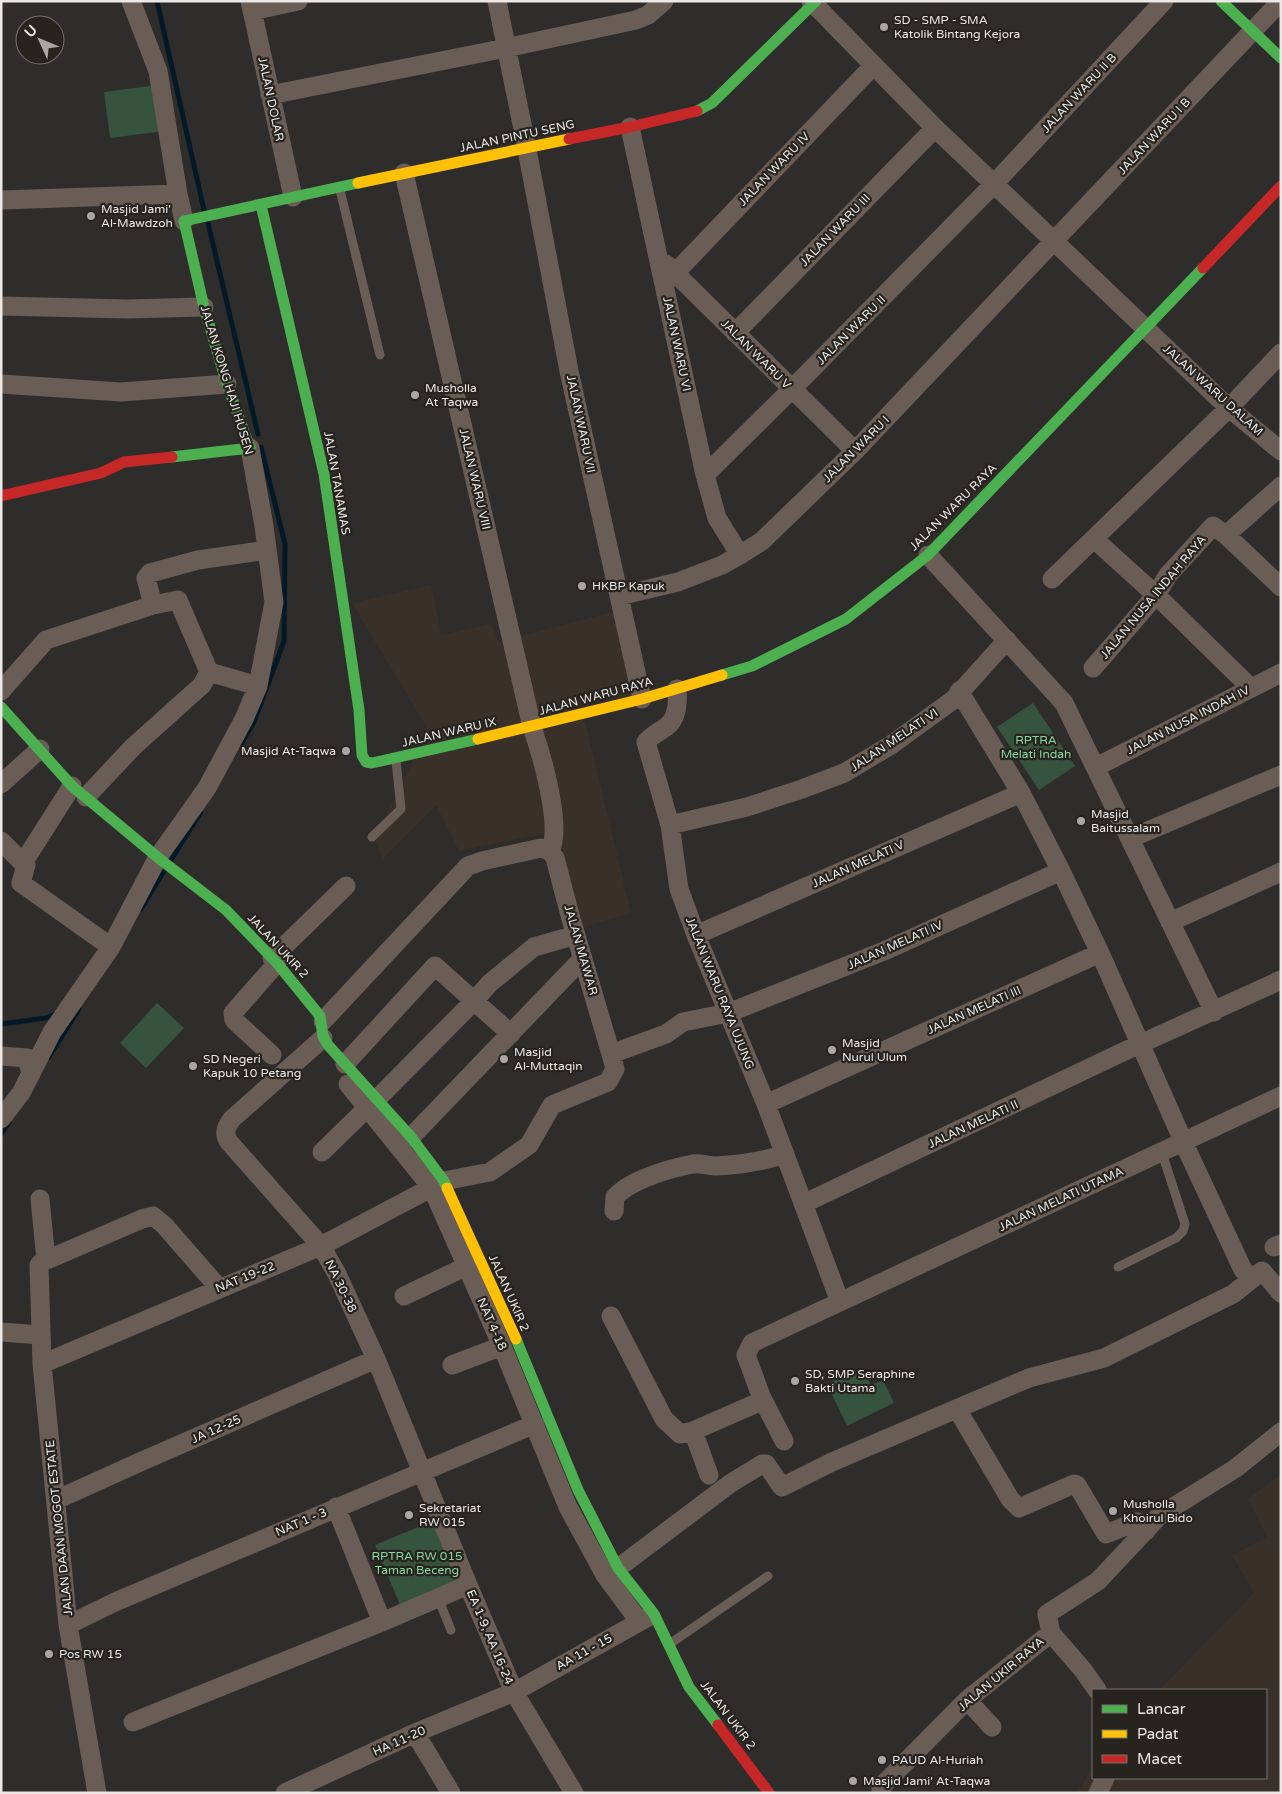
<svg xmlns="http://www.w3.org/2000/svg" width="1282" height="1794" font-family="'Varela Round',sans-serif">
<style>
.built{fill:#393029}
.green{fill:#36533f}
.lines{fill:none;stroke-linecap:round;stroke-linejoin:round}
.stream{stroke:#041927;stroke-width:5}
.lane{stroke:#6a5d56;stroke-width:9}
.street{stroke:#6a5d56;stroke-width:19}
.fast{stroke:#4caf50;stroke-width:11}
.slow{stroke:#ffc107;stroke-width:11}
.jam{stroke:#c62828;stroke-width:11}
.poi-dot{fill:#a9a7a5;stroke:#27231f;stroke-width:2}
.labels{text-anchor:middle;stroke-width:4.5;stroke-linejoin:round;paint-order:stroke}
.poi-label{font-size:12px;fill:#ebe8e6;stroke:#27231f;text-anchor:start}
.street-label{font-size:12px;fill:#ebe8e6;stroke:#27231f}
.park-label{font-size:12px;fill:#88d8a2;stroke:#27231f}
</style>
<rect width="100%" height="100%" fill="#2f2d2b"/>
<path class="built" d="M431 585 441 635 491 624 499 642 616 611 636 694 581 705 631 913 581 928 551 832 459 851 436 805 383 859 374 838 429 731 352 603Z
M1281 1474V1793H1077L1093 1767V1778H1266V1690H1159L1254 1593 1232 1555 1267 1537 1248 1499Z"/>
<path class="green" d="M158 85 164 131 110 138 104 92Z
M1033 703 1075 766 1039 790 997 727Z
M157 1003 184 1028 146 1068 120 1043Z
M863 1368 871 1385 883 1380 894 1403 847 1426 827 1384Z
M433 1521 458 1580 400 1605 375 1545Z"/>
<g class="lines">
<path class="stream" d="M157 1 204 210
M208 223 258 434
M240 746 254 722 284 641 285 544 261 447
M171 860 201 812
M141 909 164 871
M1 1024 46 1018 57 1013
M49 1057 79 1009
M1 1134 9 1122"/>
<path class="lane" d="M340 190 380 355
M372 837 401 809 396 761
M1118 1267 1176 1238 1183 1231 1185 1224 1162 1153
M438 1598 451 1630
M671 1643 768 1576"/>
<path class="street" d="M131 1 158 71 178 194 184 221
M250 1 293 197
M497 1 524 134 569 371 642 699
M811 1 935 128 994 184 1229 408 1281 451
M252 11 298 1
M270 95 506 48 636 20 648 15 664 1
M630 127 705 475 717 518 740 555
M404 173 532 727C541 753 563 827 550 851
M1 200 178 194
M666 264 855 451
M675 273 874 65
M1 306 127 309 204 307
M735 333 935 128
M1 384 121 392 227 384
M705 475 792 389 994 184 1164 1
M1226 535 1281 486
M1094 539 1156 595 1251 688
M928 555 1064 703 1214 1012
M1052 579 1229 408 1281 353
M619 596 678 582 722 565 740 555 762 541 855 451 1281 1
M153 605 146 578 150 573 198 560 267 550
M1093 668 1156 595 1168 575 1213 526 1226 535 1281 587
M677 689C678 701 678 719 666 727 659 732 652 735 646 742L670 825 679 889 696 935 766 1104 840 1302
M1 691 46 640 153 605 178 600 209 672
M959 691 1021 793 1061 871 1100 953 1188 1152 1243 1270 1252 1278
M1096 767 1281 673
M1 784 40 749
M86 797 133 747 202 685 209 672 258 686
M670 825 747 807 802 789 844 773 891 745 953 700 1007 640
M1131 838 1281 775
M1 841 23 863 72 786
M23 863 26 865 21 883 111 947
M1170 922 1281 872
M696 935 1021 793
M272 958 346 886
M323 1021 468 866 482 861 541 848 550 851
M323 1038 232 1119C226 1127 223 1133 229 1142L321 1246 337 1274 376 1359 468 1585 514 1692 574 1793
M611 1054 666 1034 683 1022 728 1013 884 951 1061 871
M272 1055 234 1020 233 1013 277 963
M1 1056 27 1058 31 1074
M345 1064 435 966 511 1034
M348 1084 432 1188 502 1346 568 1507 605 1575 639 1621
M378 1098 473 1002 490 983 534 947 576 935
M766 1104 1100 953
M1 1119 21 1093 52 1032 111 947 158 857 207 788 244 719 258 686 274 602 264 526 250 448
M411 1137 583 958
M322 1152 367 1108
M40 1199 46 1260
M805 1203 1127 1050 1281 980
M614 1211 615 1197C630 1180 671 1168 693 1164 700 1163 709 1166 716 1166 739 1165 764 1161 785 1154
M1274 1247 1281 1244
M404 1296 467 1266
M611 1316 664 1419 680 1434 693 1431 757 1403 761 1396 746 1355 752 1343 1281 1096
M1 1332 41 1335
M42 1364 321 1246 444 1181 490 1172 529 1145 552 1105 608 1082 615 1069 611 1054 571 919 555 858 550 851
M452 1365 502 1346
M761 1396 784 1441
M957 1409 1010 1499 1019 1508 1074 1484 1077 1485 1106 1534 1136 1522H1138L1146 1531
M693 1431 709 1475
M56 1500 140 1462 376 1359
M336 1507 382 1622
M618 1568 731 1483 762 1464H766L782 1487 832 1462 1029 1378 1104 1358 1233 1294 1262 1271 1281 1293
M68 1625 115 1602 535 1424
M1051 1633 1083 1670 1097 1690
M967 1700 992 1727
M133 1722 382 1622 468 1585
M415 1733 451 1793
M97 1793 68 1625 42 1364 39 1265 42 1262 142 1219 153 1216 164 1225 219 1288
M285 1793 415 1733 514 1692 650 1616
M881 1793V1787L967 1700 1051 1633 1047 1614 1098 1581 1159 1516 1236 1468 1281 1432
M1098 1793 1105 1778"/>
<path class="fast" d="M1221 1 1281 58
M697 111 712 103 816 1
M261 205 324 474 359 710 362 755 366 762 372 763 478 739
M172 457 250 448 227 384 204 307 184 221 358 183
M722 675 752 666 846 619 928 555 1203 268
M1 707 72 786 161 860 226 910 277 963 320 1016 323 1036 328 1045 411 1137 444 1181 447 1188
M516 1339 578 1490 618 1568 654 1614 689 1687 718 1725"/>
<path class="slow" d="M358 183 569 139
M478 739 642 699 722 675
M447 1188 516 1339"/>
<path class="jam" d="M569 139 630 127 697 111
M1203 268 1281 186
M1 496 101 473 124 462 172 457
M718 1725 769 1793"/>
</g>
<g class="poi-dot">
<circle cx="884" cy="27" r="5"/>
<circle cx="91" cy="216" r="5"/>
<circle cx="415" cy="395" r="5"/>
<circle cx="582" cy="586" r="5"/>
<circle cx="346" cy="751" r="5"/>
<circle cx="1081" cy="821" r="5"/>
<circle cx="832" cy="1050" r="5"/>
<circle cx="504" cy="1059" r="5"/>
<circle cx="193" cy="1066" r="5"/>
<circle cx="795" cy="1381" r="5"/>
<circle cx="1113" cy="1511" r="5"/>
<circle cx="409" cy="1515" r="5"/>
<circle cx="49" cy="1654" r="5"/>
<circle cx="882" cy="1760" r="5"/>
<circle cx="853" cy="1781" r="5"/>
</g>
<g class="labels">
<g class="poi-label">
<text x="894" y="24">SD - SMP - SMA<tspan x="894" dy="14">Katolik Bintang Kejora</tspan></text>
<text x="101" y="213">Masjid Jami'<tspan x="101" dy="14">Al-Mawdzoh</tspan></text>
<text x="425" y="392">Musholla<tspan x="425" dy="14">At Taqwa</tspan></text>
<text x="592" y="590">HKBP Kapuk</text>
<text x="336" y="755" text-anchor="end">Masjid At-Taqwa</text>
<text x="1091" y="818">Masjid<tspan x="1091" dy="14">Baitussalam</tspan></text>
<text x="842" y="1047">Masjid<tspan x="842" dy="14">Nurul Ulum</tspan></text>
<text x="514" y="1056">Masjid<tspan x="514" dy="14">Al-Muttaqin</tspan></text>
<text x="203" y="1063">SD Negeri<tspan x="203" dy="14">Kapuk 10 Petang</tspan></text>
<text x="805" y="1378">SD, SMP Seraphine<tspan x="805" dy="14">Bakti Utama</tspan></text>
<text x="1123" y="1508">Musholla<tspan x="1123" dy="14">Khoirul Bido</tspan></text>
<text x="419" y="1512">Sekretariat<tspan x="419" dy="14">RW 015</tspan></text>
<text x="59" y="1658">Pos RW 15</text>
<text x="892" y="1764">PAUD Al-Huriah</text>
<text x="863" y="1785">Masjid Jami' At-Taqwa</text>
</g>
<g class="street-label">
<text transform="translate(1079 93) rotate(-47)" y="4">JALAN WARU II B</text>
<text transform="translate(271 99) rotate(78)" y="4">JALAN DOLAR</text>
<text transform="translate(517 136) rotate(-12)" y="4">JALAN PINTU SENG</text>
<text transform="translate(1154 136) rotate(-47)" y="4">JALAN WARU I B</text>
<text transform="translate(774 169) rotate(-46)" y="4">JALAN WARU IV</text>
<text transform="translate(835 230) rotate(-46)" y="4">JALAN WARU III</text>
<text transform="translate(851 330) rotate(-45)" y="4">JALAN WARU II</text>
<text transform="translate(677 344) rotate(78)" y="4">JALAN WARU VI</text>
<text transform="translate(756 354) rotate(45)" y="4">JALAN WARU V</text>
<text transform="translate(227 380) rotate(73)" y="4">JALAN KONG HAJI HUSEN</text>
<text transform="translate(1213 390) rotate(42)" y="4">JALAN WARU DALAM</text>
<text transform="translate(581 424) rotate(78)" y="4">JALAN WARU VII</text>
<text transform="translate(856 449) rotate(-45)" y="4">JALAN WARU I</text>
<text transform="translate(475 479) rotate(77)" y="4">JALAN WARU VIII</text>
<text transform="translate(337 483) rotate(80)" y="4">JALAN TANAMAS</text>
<text transform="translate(953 507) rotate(-45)" y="4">JALAN WARU RAYA</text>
<text transform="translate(1153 597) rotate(-50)" y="4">JALAN NUSA INDAH RAYA</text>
<text transform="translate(596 696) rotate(-15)" y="4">JALAN WARU RAYA</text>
<text transform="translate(1188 720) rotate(-27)" y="4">JALAN NUSA INDAH IV</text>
<text transform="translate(449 732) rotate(-13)" y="4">JALAN WARU IX</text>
<text transform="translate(894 740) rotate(-34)" y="4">JALAN MELATI VI</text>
<text transform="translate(858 864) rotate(-24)" y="4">JALAN MELATI V</text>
<text transform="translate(895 945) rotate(-24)" y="4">JALAN MELATI IV</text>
<text transform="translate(278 946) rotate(47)" y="4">JALAN UKIR 2</text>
<text transform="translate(581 950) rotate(74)" y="4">JALAN MAWAR</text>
<text transform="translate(720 993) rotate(68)" y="4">JALAN WARU RAYA UJUNG</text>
<text transform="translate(974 1010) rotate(-24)" y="4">JALAN MELATI III</text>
<text transform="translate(973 1124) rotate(-25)" y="4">JALAN MELATI II</text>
<text transform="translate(1061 1199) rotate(-25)" y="4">JALAN MELATI UTAMA</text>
<text transform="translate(245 1277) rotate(-22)" y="4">NAT 19-22</text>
<text transform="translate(341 1286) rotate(64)" y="4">NA 30-38</text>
<text transform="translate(509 1293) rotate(66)" y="4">JALAN UKIR 2</text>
<text transform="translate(492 1324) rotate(66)" y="4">NAT 4-18</text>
<text transform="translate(216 1429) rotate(-24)" y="4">JA 12-25</text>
<text transform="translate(301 1522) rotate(-23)" y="4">NAT 1 - 3</text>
<text transform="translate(59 1528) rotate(-96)" y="4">JALAN DAAN MOGOT ESTATE</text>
<text transform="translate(490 1637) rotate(67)" y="4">EA 1-9, AA 16-24</text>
<text transform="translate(584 1652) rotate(-29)" y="4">AA 11 - 15</text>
<text transform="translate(1001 1674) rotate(-40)" y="4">JALAN UKIR RAYA</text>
<text transform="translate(728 1715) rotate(53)" y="4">JALAN UKIR 2</text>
<text transform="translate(399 1741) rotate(-24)" y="4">HA 11-20</text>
</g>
<g class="park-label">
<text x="1036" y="744">RPTRA<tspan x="1036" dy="14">Melati Indah</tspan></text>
<text x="417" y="1560">RPTRA RW 015<tspan x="417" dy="14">Taman Beceng</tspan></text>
</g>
</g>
<rect width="1282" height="1794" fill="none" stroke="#ebe8e6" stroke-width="5"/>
<rect x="1092" y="1689" width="175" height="90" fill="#27231f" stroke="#75726f"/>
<rect x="1102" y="1705" width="25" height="8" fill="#4caf50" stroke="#75726f"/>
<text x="1137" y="1714" font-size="15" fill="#ebe8e6">Lancar</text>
<rect x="1102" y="1730" width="25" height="8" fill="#ffc107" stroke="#75726f"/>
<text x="1137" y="1739" font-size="15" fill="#ebe8e6">Padat</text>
<rect x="1102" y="1755" width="25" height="8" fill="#c62828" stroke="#75726f"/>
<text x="1137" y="1764" font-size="15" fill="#ebe8e6">Macet</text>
<g transform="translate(40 40) rotate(314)"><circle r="24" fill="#27231f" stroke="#75726f"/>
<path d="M0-4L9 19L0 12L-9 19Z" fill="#a9a7a5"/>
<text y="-8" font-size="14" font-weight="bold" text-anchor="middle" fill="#ebe8e6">U</text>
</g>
</svg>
